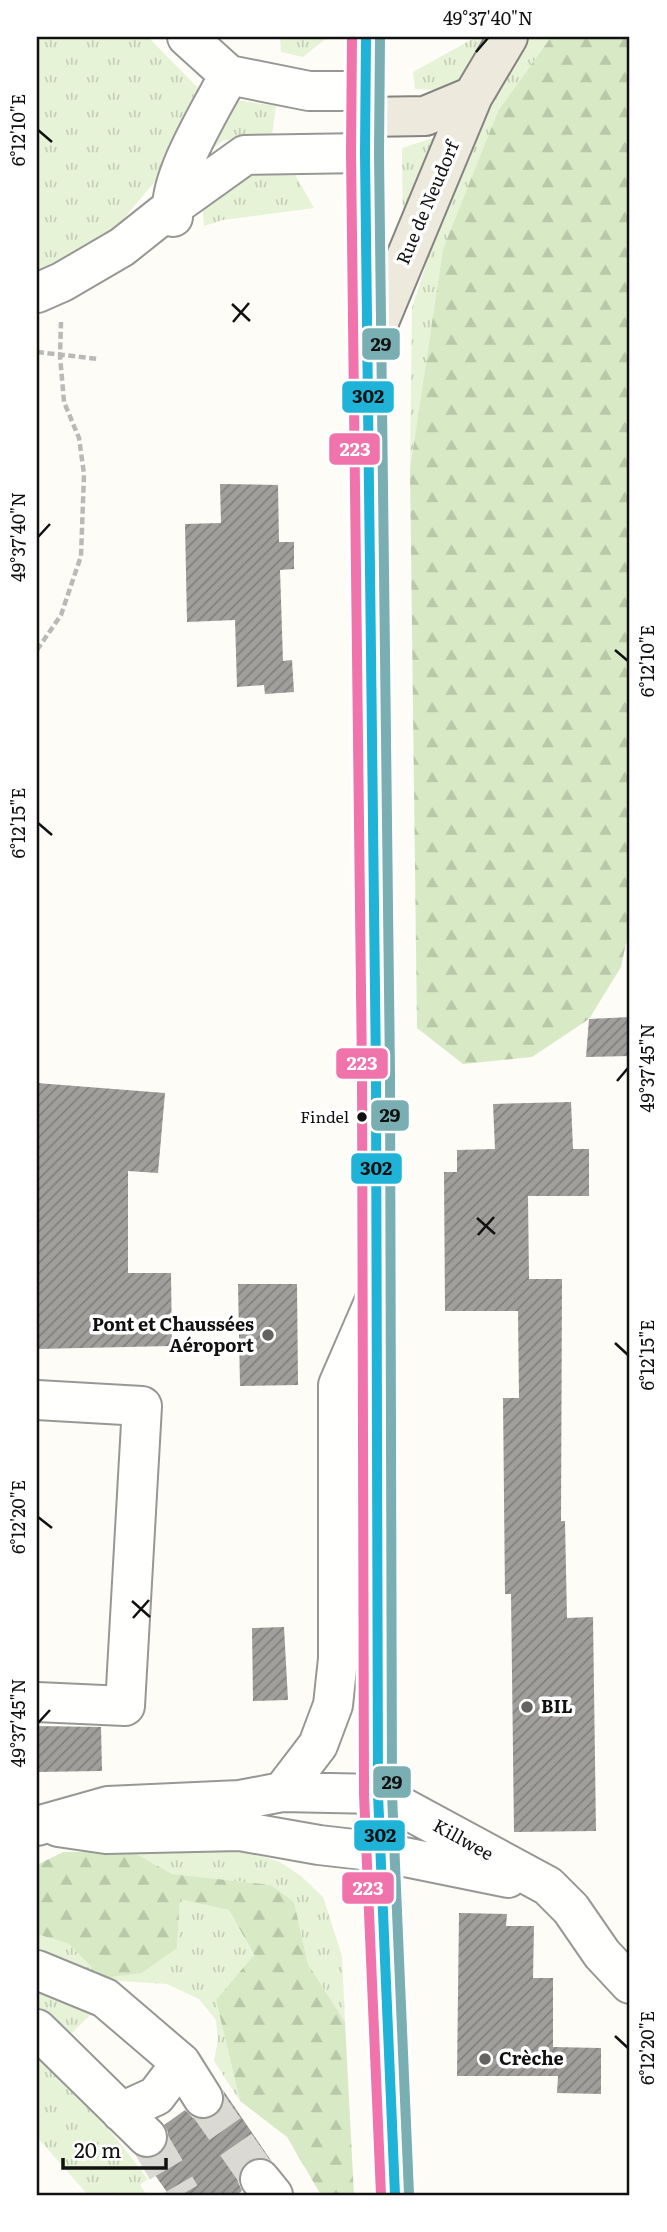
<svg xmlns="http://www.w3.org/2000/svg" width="667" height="2232" font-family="Literata,serif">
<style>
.grass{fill:url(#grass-tufts)}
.forest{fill:url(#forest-firs)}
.building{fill:url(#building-hatch)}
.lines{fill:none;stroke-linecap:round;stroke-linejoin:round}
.minor-tunnel{stroke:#dad9d4;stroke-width:38;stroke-dasharray:38 19;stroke-linecap:butt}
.minor-casing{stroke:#979795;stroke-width:42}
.major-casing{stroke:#858482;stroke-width:42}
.path{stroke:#b9b9b8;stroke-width:4.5;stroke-dasharray:7 3.5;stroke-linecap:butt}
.minor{stroke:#fffffe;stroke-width:38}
.major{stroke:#ede9dc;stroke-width:38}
.bus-1-casing{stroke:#fff;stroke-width:16}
.bus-2-casing{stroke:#fff;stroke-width:16}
.bus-3-casing{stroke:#fff;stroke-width:16}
.bus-1{stroke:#1eb3d7;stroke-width:10}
.bus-2{stroke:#f173ac;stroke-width:10}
.bus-3{stroke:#79aeb2;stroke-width:10}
.ticks{fill:none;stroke:#111;stroke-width:2.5}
.bus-dot{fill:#111;stroke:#fff;stroke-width:2.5}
.poi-dot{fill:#646362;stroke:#fff;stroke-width:2.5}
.labels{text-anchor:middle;stroke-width:7;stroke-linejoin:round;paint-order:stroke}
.bus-label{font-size:16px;fill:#111;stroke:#fff;text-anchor:end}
.street-label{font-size:18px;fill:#111;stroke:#fff}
.poi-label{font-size:18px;font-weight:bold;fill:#111;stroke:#fff;text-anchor:start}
.line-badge{stroke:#fff;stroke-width:2.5}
.badge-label{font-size:19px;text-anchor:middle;font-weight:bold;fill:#fff}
.pale-badge-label{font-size:19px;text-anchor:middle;font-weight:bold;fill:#111}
.neatline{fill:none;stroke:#111;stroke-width:2.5}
.ticks-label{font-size:18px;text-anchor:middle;fill:#111}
</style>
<defs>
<pattern id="grass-tufts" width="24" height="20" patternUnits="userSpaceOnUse" patternTransform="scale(1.75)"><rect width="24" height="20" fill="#e7f3d7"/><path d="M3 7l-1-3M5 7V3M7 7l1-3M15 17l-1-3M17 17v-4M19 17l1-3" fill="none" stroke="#c5cfb8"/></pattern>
<pattern id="forest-firs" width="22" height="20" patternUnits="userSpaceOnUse" patternTransform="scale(1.75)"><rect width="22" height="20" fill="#d8eac5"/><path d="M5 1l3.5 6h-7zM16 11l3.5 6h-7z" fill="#b8c8a8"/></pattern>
<pattern id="building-hatch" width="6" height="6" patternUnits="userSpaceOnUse" patternTransform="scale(1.75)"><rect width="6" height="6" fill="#a19f9c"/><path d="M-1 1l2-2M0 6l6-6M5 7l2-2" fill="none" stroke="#82807e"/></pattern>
</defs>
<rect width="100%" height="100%" fill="#fdfcf7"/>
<path class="grass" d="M37 37H148L204 94 168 166 115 229 37 273Z
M280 37H328L303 57 281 52Z
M476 37H489L463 78 447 90 415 89 413 72Z
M531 37H551L498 111 443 249 410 469 412 308 459 161Z
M229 99 276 106 272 136 224 140 197 160Z
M436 137 403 230 402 148Z
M288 162 314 208 223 220 204 226 202 200 255 163Z
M133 1852H248L280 1862 301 1876 323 1897 342 1956 345 2022 308 1964 294 1902 271 1885 172 1874Z
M180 1898 229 1910 254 1956 216 2000 240 2101 214 2061 218 2039 216 2020 199 1999 167 1984 73 1978 37 1959V1934L69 1944 102 1978 177 1948Z
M37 1987 80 2004 91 2014 72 2033H63L37 2007Z
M37 2056 107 2127 148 2179 140 2185 147 2195H88L37 2137Z"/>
<path class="forest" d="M551 37H630V933L628 934 621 967 589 1019 532 1057 463 1064 417 1028 410 469 443 249 498 111Z
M63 1852H133L172 1874 271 1885 294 1902 308 1964 345 2022 354 2195H321L287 2137 240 2101 216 2000 254 1955 229 1910 180 1899 177 1948 142 1973 102 1978 69 1944 37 1934V1865Z"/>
<path class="building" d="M220 484 278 485 279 542H294V569L280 570 283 661 292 660 294 692 265 694 264 685 237 687 235 620 187 622 185 524 221 523Z
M630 1017V1056L586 1057 589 1019Z
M37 1083 165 1093 158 1173 128 1171V1273H171L172 1346 37 1349Z
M571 1102 573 1149H589V1196H528L529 1279H562L561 1521H565L567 1618 593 1617 596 1831 514 1832 511 1594H505L503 1398H519L518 1311H445L444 1172H457V1150L495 1149 493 1104Z
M238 1284H297L298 1385 240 1386Z
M284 1627 288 1700 253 1701 252 1628Z
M37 1726 101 1727 102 1771 37 1772Z
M459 1913 507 1914 506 1926H534L533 1978H553V2047L601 2048V2094L557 2093 558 2076H457Z
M223 2090 272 2162 267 2158 257 2157 246 2163 239 2172 238 2182 242 2191 236 2195H169L143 2158H153L163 2152 168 2142V2132L164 2125 185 2110 193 2118 203 2120 215 2116 223 2108 225 2098Z"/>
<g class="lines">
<path class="minor-tunnel" d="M203 2098 260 2179
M147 2137 181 2195"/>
<g class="minor-casing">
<path id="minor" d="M187 37 229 75 309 91H366
M173 217C164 184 213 106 229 75
M37 293 62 282 122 247 171 208 245 155 365 153
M37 1400 142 1406 125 1706 37 1702
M282 1792 318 1745 333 1705 338 1659V1385L377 1295
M37 1826 108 1806 240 1800 282 1792 378 1794 548 1886 571 1909 602 1954 630 1984
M58 1827 106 1834 240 1831 319 1845 380 1852 508 1878
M37 1970 105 1998 181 2063 203 2098
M37 2029 147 2137
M121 2112 156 2096 181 2063
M260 2179 273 2195"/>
</g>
<g class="major-casing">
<path id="major" d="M366 37 365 153 376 1073 378 1794 395 2195
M366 117 425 116 473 96
M374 334 473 96 508 37"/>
</g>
<path class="path" d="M37 352 99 359
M37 650 61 615 81 556 84 474 79 438 64 402 60 356 61 322"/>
<use href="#minor" class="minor"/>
<use href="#major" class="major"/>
<g class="bus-1-casing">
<path id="bus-1" d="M366 37 365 153 376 1073 378 1794 395 2195"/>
</g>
<g class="bus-2-casing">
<path id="bus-2" d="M352 37 351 153 362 1073 364 1794 381 2195"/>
</g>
<g class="bus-3-casing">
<path id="bus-3" d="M380 37 379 153 390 1073 392 1794 409 2194"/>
</g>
<use href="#bus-1" class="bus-1"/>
<use href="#bus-2" class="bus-2"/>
<use href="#bus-3" class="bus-3"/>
</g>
<path class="ticks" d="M476 52 488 38M38 130 52 142M232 304 250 321M233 322 249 303M38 537 50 524M615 650 628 661M38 823 52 835M617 1081 628 1068M477 1218 495 1234M478 1235 494 1217M615 1343 628 1355M38 1517 52 1528M132 1601 150 1617M133 1618 149 1600M38 1723 50 1710M615 2036 628 2048"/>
<circle class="bus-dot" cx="362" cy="1117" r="6"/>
<g class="poi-dot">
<circle cx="268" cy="1335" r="7"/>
<circle cx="527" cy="1707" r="7"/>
<circle cx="485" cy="2059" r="7"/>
</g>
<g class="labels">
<g class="bus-label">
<text x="349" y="1123">Findel</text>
</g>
<g class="street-label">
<text transform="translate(428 203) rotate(-67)" y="6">Rue de Neudorf</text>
<text transform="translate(463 1840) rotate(29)" y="6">Killwee</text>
</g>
<g class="poi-label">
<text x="254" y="1331" text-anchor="end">Pont et Chaussées<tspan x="254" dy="21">Aéroport</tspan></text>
<text x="541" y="1713">BIL</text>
<text x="499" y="2065">Crèche</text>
</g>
</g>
<g class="line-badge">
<rect x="361" y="327" width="40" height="34" rx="7" fill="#79aeb2"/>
<rect x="341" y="380" width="54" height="34" rx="7" fill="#1eb3d7"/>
<rect x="328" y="432" width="53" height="34" rx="7" fill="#f173ac"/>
<rect x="335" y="1047" width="54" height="33" rx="7" fill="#f173ac"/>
<rect x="370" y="1099" width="40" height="33" rx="7" fill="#79aeb2"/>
<rect x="350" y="1152" width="53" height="33" rx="7" fill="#1eb3d7"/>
<rect x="372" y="1765" width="40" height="34" rx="7" fill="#79aeb2"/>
<rect x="353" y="1819" width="53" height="33" rx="7" fill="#1eb3d7"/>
<rect x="341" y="1871" width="54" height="34" rx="7" fill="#f173ac"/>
</g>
<g class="badge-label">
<text x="355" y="456">223</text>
<text x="362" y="1070">223</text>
<text x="368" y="1895">223</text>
</g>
<g class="pale-badge-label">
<text x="381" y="351">29</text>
<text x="368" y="403">302</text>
<text x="390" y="1122">29</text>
<text x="376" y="1175">302</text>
<text x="392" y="1789">29</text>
<text x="380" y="1842">302</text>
</g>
<rect width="667" height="2232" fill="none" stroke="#ffffff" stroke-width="77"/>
<path d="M63 2158v10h103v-10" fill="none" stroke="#111111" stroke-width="3.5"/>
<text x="74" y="2158" font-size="21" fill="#111111" stroke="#ffffff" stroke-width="5" paint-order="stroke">20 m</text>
<rect x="38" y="38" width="590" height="2156" class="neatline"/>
<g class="ticks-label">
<text x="488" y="25">49°37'40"N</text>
<text transform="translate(19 130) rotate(-90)" y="6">6°12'10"E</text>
<text transform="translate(19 537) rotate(-90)" y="6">49°37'40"N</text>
<text transform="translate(648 661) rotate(-90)" y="6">6°12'10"E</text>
<text transform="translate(19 823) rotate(-90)" y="6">6°12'15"E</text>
<text transform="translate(648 1068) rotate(-90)" y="6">49°37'45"N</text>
<text transform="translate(648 1355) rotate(-90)" y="6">6°12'15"E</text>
<text transform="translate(19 1517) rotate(-90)" y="6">6°12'20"E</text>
<text transform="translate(19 1723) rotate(-90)" y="6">49°37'45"N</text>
<text transform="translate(648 2048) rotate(-90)" y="6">6°12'20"E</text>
</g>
</svg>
